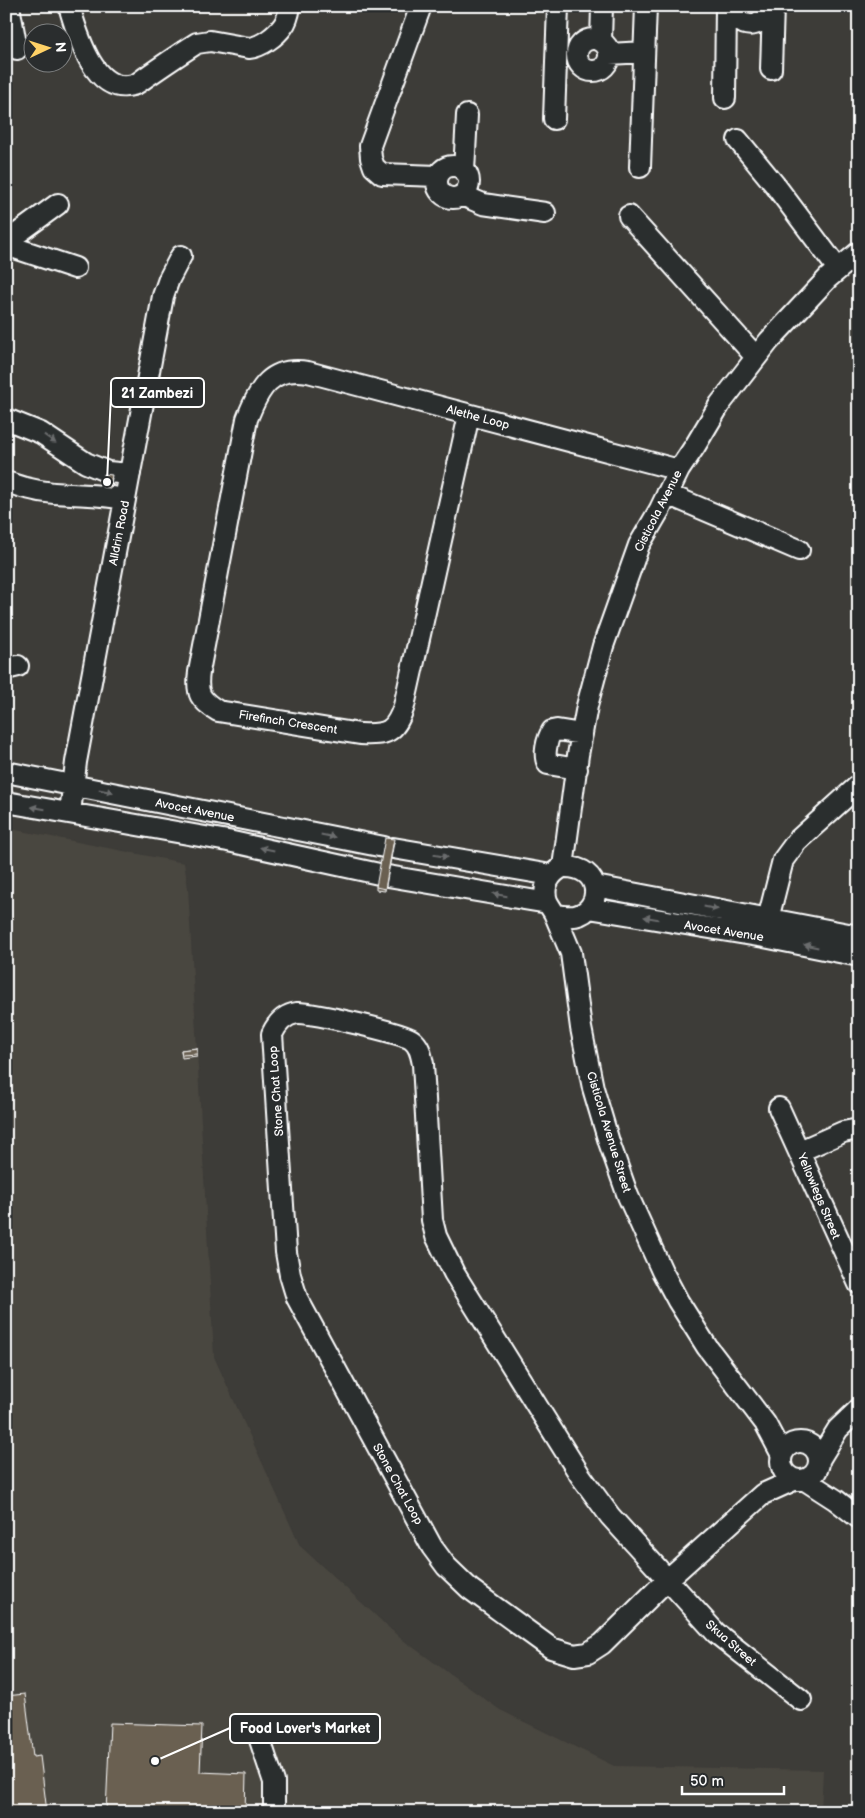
<svg xmlns="http://www.w3.org/2000/svg" width="865" height="1818" font-family="'Balsamiq Sans',sans-serif">
<style>
.built{fill:#4a4740}
.lines{fill:none;stroke-linecap:round;stroke-linejoin:round}
.minor-casing{stroke:#fff;stroke-width:24}
.minor{stroke:#2a2d2e;stroke-width:20}
.wall{fill:#5b5346;stroke:#fff}
.shaded-wall{fill:#4a4339;stroke:#fff}
.building{fill:#6a6051;stroke:#fff}
.oneway{fill:#6a6c6d}
.labels{text-anchor:middle;stroke-width:4;stroke-linejoin:round;paint-order:stroke}
.street-label{font-size:12px;fill:#fff;stroke:#2a2d2e}
.leader{fill:none;stroke:#fff;stroke-width:2}
.callout-dot{fill:#fff;stroke:#2a2d2e;stroke-width:2}
.callout{fill:#2a2d2e;stroke:#fff;stroke-width:2}
.callout-label{font-size:14px;text-anchor:middle;font-weight:bold;fill:#fff}
</style>
<rect width="100%" height="100%" fill="#3d3c38"/>
<filter id="ink" filterUnits="userSpaceOnUse"><feTurbulence type="fractalNoise" baseFrequency=".02" numOctaves="2"/><feDisplacementMap in="SourceGraphic" scale="10" xChannelSelector="R" yChannelSelector="G"/><feConvolveMatrix kernelMatrix="1 2 1 2 8 2 1 2 1" color-interpolation-filters="sRGB"/></filter>
<g filter="url(#ink)">
<path class="built" d="M6 828 184 863 188 888 214 1357 300 1546 400 1638 500 1710 614 1766 823 1770 821 1812H6Z"/>
<g class="lines">
<g class="minor-casing">
<path id="minor" d="M9 6 17 49
M69 6C77 33 94 96 133 85 138 84 144 78 149 75 165 64 181 53 197 43L210 41 249 48C261 47 276 36 283 26 287 21 289 13 290 6
M421 6 370 146 371 158 374 167 382 174 438 176
M734 6C734 31 766 31 766 6
M577 55a16 16 0 1 1 32 0a16 16 0 1 1-32 0Z
M601 41 602 6
M609 54 644 52
M771 69 773 6
M725 98 726 6
M554 119 558 6
M738 140 775 185 838 269
M437 182a16 16 0 1 1 32 0a16 16 0 1 1-32 0Z
M640 167 646 6
M464 171 467 115
M462 195 483 204 545 213
M629 216 756 357
M6 242 58 204
M6 245 75 268
M469 415 404 706C395 733 387 735 360 734L218 711C200 700 196 694 199 672L247 419C259 388 271 366 308 372L679 470
M6 419 41 433 86 463 108 472 130 474
M6 482C26 489 49 494 71 494 91 495 105 495 125 499
M667 494 799 550
M6 669 18 666
M577 769 548 764C543 755 547 739 552 731L557 730 582 734
M6 772 384 847
M6 802 228 841 379 874
M70 813 76 762 163 296 169 279 181 256
M393 848 551 875
M563 867 578 755 587 706 603 646 639 545 660 509 679 470 695 446 720 404 769 341 828 278 859 252
M563 867C603 865 604 910 575 916 569 917 562 916 555 915 553 910 549 906 547 901 542 886 550 873 563 867Z
M388 876 548 903
M595 886 859 936
M589 908 764 937 859 956
M555 915 571 953 581 1028 593 1088 609 1142 628 1196 662 1271 678 1301 707 1347 765 1423 782 1455
M765 931 783 860 797 841 859 785
M779 1108 859 1284
M800 1151 843 1132 859 1129
M781 1461a19 19 0 1 1 38 0a19 19 0 1 1-38 0Z
M819 1460 838 1429 859 1409
M794 1480 763 1494 668 1579 602 1644 588 1653 574 1655 551 1648 470 1589 446 1566 432 1547 297 1298 290 1275 286 1252 272 1034C277 1023 284 1015 297 1013 310 1012 404 1033 412 1040 420 1046 421 1055 423 1064L432 1220 436 1236 454 1273 580 1475 610 1516 716 1633 801 1700
M805 1480 836 1500 859 1518
M258 1734 274 1782V1812"/>
</g>
<use href="#minor" class="minor"/>
</g>
<path class="wall" d="M112 478 110 488 102 487V484Z
M394 842 385 891 376 890V887Z
M197 1048V1056L182 1058 181 1050Z"/>
<path class="shaded-wall" d="M8 1687V1698L6 1703V1692Z"/>
<path class="building" d="M104 474 112 475 110 486 102 484Z
M385 838 394 839 385 889 376 887Z
M197 1048V1054L182 1055 181 1050Z
M25 1694 33 1757 40 1756 47 1812H6V1696Z
M110 1723 202 1726 200 1772 246 1774 245 1812H106Z"/>
<defs><path id="oneway-solid" d="M-6-.8H1V-3.2L6.5 0L1 3.2V.8H-6Z" transform="scale(1.25)"/></defs>
<g class="oneway">
<use href="#oneway-solid" transform="translate(50 439) rotate(36)"/>
<use href="#oneway-solid" transform="translate(106 791) rotate(11)"/>
<use href="#oneway-solid" transform="translate(38 808) rotate(-170)"/>
<use href="#oneway-solid" transform="translate(328 836) rotate(11)"/>
<use href="#oneway-solid" transform="translate(267 849) rotate(-168)"/>
<use href="#oneway-solid" transform="translate(441 856) rotate(10)"/>
<use href="#oneway-solid" transform="translate(500 895) rotate(-170)"/>
<use href="#oneway-solid" transform="translate(711 908) rotate(11)"/>
<use href="#oneway-solid" transform="translate(651 918) rotate(-171)"/>
<use href="#oneway-solid" transform="translate(811 946) rotate(-169)"/>
</g>
</g>
<g class="labels">
<g class="street-label">
<text transform="translate(478 417) rotate(15)" y="4">Alethe Loop</text>
<text transform="translate(658 511) rotate(-63)" y="4">Cisticola Avenue</text>
<text transform="translate(119 533) rotate(-79)" y="4">Alldrin Road</text>
<text transform="translate(288 722) rotate(9)" y="4">Firefinch Crescent</text>
<text transform="translate(195 810) rotate(11)" y="4">Avocet Avenue</text>
<text transform="translate(724 931) rotate(9)" y="4">Avocet Avenue</text>
<text transform="translate(276 1091) rotate(-94)" y="4">Stone Chat Loop</text>
<text transform="translate(609 1132) rotate(73)" y="4">Cisticola Avenue Street</text>
<text transform="translate(819 1196) rotate(67)" y="4">Yellowlegs Street</text>
<text transform="translate(398 1484) rotate(61)" y="4">Stone Chat Loop</text>
<text transform="translate(731 1643) rotate(41)" y="4">Skua Street</text>
</g>
</g>
<path class="leader" d="M107 482L111 393M155 1761L230 1728"/>
<g class="callout-dot">
<circle cx="107" cy="482" r="5"/>
<circle cx="155" cy="1761" r="5"/>
</g>
<g class="callout">
<rect x="111" y="378" width="93" height="29" rx="5"/>
<rect x="230" y="1714" width="150" height="29" rx="5"/>
</g>
<g class="callout-label">
<text x="157" y="398">21 Zambezi</text>
<text x="305" y="1733">Food Lover's Market</text>
</g>
<rect width="865" height="1818" fill="none" stroke="#2a2d2e" stroke-width="25"/>
<rect x="12" y="12" width="840" height="1793" fill="none" stroke="#fff" stroke-width="2" filter="url(#ink)"/>
<g transform="translate(48 48) rotate(86)"><circle r="24" fill="#2a2d2e" stroke="#7f8182"/>
<path d="M0-4L9 19L0 12L-9 19Z" fill="#ffd166"/>
<text y="-8" font-size="14" font-weight="bold" text-anchor="middle" fill="#ffffff">N</text>
</g>
<path d="M682 1786v8h102v-8" fill="none" stroke="#ffffff" stroke-width="2.5"/>
<text x="690" y="1786" font-size="15" fill="#ffffff" stroke="#2a2d2e" stroke-width="4" paint-order="stroke">50 m</text>
</svg>
